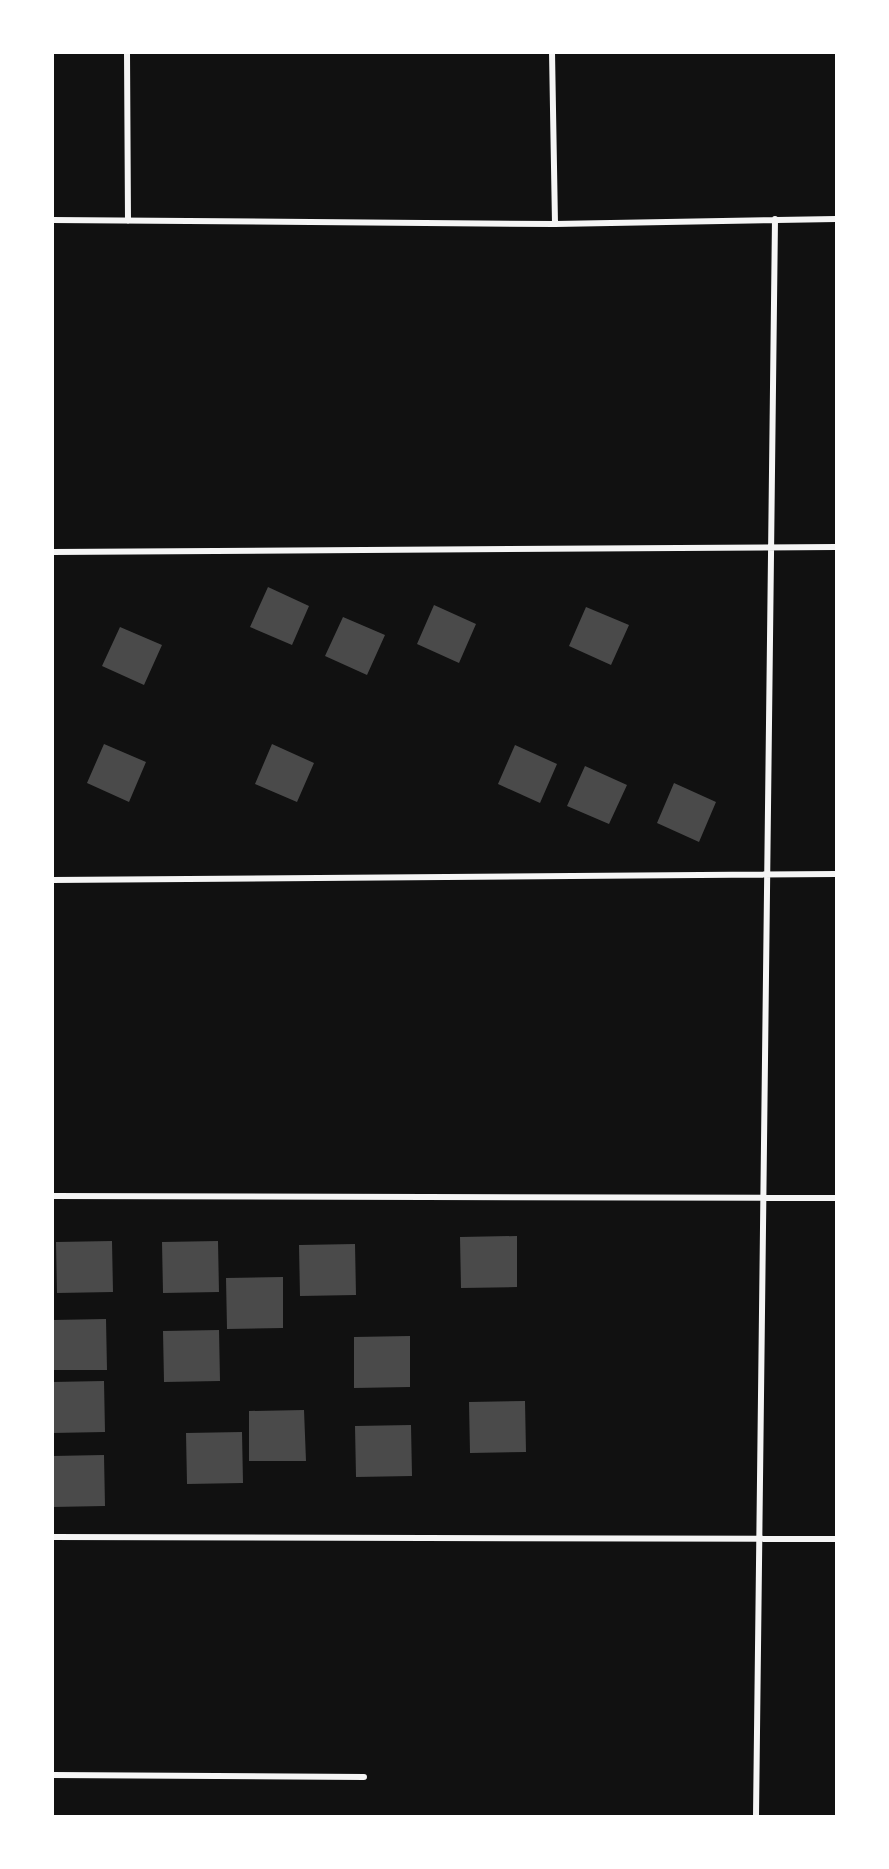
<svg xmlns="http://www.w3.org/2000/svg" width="889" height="1869" font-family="'Sofia Sans Condensed',sans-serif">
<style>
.building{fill:#4a4a4a}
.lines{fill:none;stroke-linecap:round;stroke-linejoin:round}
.minor{stroke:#f5f5f5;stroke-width:6}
</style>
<rect width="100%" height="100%" fill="#111"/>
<path class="building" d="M268 587 309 606 292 645 250 627Z
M434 605 476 624 459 663 417 644Z
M586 607 629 625 611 665 569 646Z
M343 617 385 635 367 675 325 656Z
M120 627 162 645 144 685 102 666Z
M104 744 146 762 129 802 87 783Z
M272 744 314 763 297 802 255 784Z
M515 745 557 764 540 803 498 784Z
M585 766 627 785 609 824 567 806Z
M674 783 716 802 699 842 657 823Z
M517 1236V1287L461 1288 460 1237Z
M112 1241 113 1292 57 1293 56 1242Z
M218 1241 219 1292 163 1293 162 1242Z
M355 1244 356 1295 300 1296 299 1245Z
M283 1277V1328L227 1329 226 1278Z
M106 1319 107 1370H52V1320Z
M219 1330 220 1381 164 1382 163 1331Z
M410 1336V1387L354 1388V1337Z
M104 1381 105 1432 52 1433V1382Z
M525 1401 526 1452 470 1453 469 1402Z
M304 1410 306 1461H249V1411Z
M411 1425 412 1476 356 1477 355 1426Z
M242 1432 243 1483 187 1484 186 1433Z
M104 1455 105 1506 52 1507V1456Z"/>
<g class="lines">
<path class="minor" d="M127 52 128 221
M552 52 555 224
M52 220 555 224 836 219
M52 552 836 547
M52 880 836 874
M52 1196 836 1198
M52 1537 836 1539
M52 1775 364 1777
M756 1816 775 219"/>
</g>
<rect width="889" height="1869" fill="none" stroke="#ffffff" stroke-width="108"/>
</svg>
